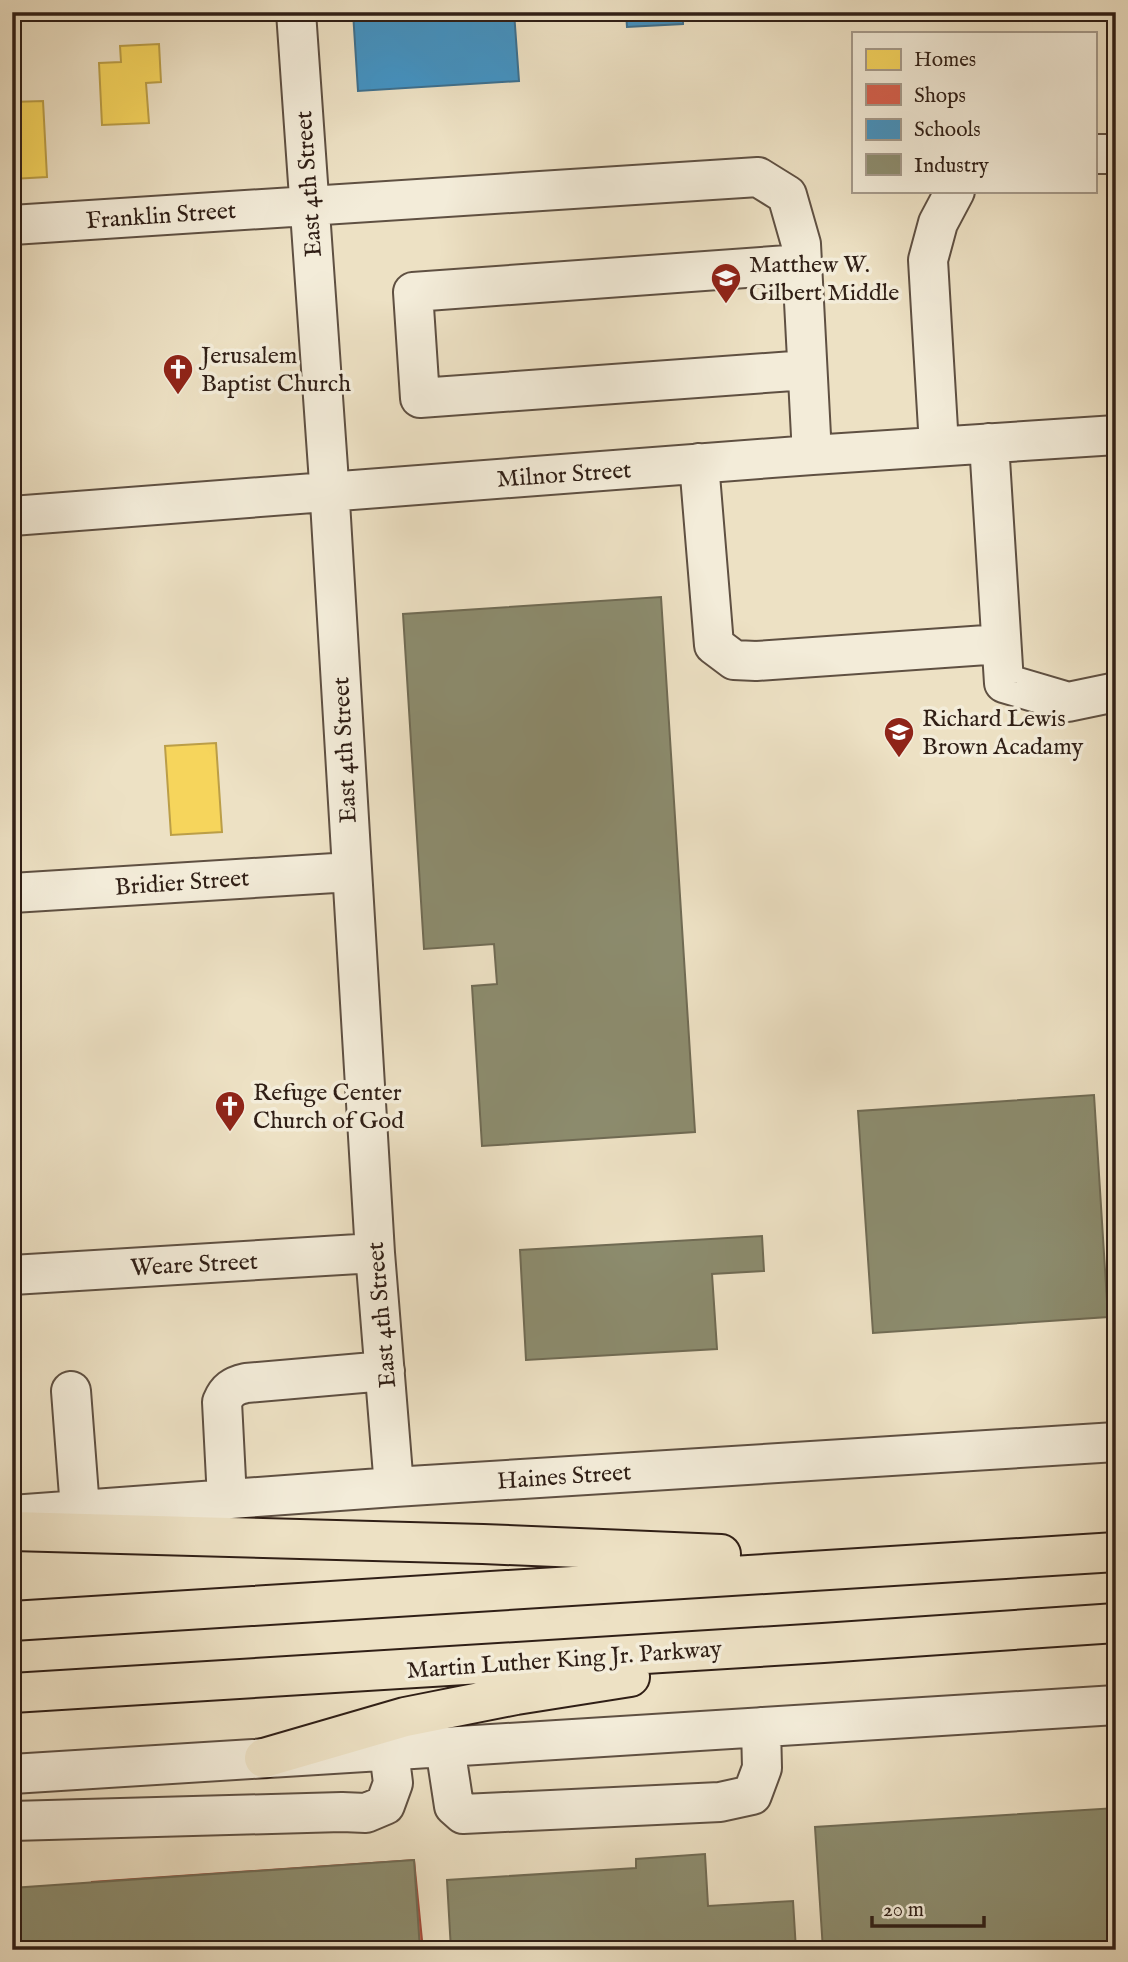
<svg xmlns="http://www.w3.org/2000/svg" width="1128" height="1962" font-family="'IM FELL English',serif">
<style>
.homes{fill:#f6d55c;stroke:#bb9e47;stroke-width:2}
.shops{fill:#d6604d;stroke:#a44c3c;stroke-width:2}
.schools{fill:#4393c3;stroke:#3d708f;stroke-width:2}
.industry{fill:#8c8c6e;stroke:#706b54;stroke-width:2}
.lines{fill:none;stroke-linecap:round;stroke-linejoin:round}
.minor-casing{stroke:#5f5042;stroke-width:42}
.highway-casing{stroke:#301f16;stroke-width:42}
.minor{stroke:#f3ecd9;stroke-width:38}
.highway{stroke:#ede1c4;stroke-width:38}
.labels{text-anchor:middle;stroke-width:7;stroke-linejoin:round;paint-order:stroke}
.street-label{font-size:24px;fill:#301f16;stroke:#f3ecd9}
.poi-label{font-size:24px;fill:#301f16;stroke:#f3ecd9;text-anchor:start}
</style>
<rect width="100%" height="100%" fill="#ede1c4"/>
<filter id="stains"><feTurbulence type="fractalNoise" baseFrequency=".00286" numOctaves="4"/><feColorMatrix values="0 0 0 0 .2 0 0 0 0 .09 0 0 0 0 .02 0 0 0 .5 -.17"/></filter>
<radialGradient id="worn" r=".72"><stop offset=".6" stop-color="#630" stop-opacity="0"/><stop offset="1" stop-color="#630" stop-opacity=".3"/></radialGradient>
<path class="homes" d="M159 44 161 82 146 83 149 123 102 125 99 63 121 62 120 46Z
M43 101 47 177 12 179V102Z
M216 743 222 832 171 835 165 746Z"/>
<path class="shops" d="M414 1860 423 1950H97L92 1882Z"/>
<path class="schools" d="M353 12H514L519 81 358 91Z
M626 12H740L683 16V24L627 27Z"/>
<path class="industry" d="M661 597 695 1132 482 1146 472 986 497 984 494 944 424 949 403 614Z
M1094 1095 1108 1317 873 1333 858 1111Z
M762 1236 764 1271 712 1274 717 1349 526 1360 520 1250Z
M1116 1808V1950H823L815 1827Z
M705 1854 708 1906 793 1901 796 1950H451L447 1880 636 1868V1859Z
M414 1860 420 1950H12V1888Z"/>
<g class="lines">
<g class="minor-casing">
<path id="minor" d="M296 12 328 468 375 1253 394 1487
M1095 154H1116
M12 225 758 177 787 195 801 244 812 455
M802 264 413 292 420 398 807 370
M989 443 1004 683 1068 702 1116 692
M939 446 928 260 938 223 955 191
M699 463 714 645 734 660 756 661 1001 644
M12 516 812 455 1116 435
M12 893 351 872
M12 1275 375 1253
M71 1391 80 1509
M227 1499 222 1402C227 1390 233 1386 246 1383L385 1371
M12 1515 394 1487 1116 1442
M445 1747 454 1806 463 1814 720 1802 752 1795 762 1768 761 1727
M12 1774 1116 1705
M12 1821 342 1812 366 1813 385 1805 393 1783 389 1751"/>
</g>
<g class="highway-casing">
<path id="highway" d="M12 1531 483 1544 721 1554
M12 1621 1116 1552
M12 1693 823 1643 1116 1623
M264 1758 405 1717 516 1695 630 1677"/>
</g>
<use href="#minor" class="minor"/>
<use href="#highway" class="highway"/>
</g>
<defs>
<g id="school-pin" transform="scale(1.575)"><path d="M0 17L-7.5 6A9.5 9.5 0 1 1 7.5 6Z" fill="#8f2418" stroke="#f3ecd9"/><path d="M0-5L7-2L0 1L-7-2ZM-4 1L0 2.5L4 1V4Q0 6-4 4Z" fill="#fff"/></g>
<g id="church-pin" transform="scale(1.575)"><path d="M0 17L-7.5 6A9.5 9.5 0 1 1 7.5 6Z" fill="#8f2418" stroke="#f3ecd9"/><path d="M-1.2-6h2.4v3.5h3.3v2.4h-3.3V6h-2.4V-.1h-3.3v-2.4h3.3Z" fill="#fff"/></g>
</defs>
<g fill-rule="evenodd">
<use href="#school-pin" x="726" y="278"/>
<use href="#church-pin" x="178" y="369"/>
<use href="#school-pin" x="899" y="732"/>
<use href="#church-pin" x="230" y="1106"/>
</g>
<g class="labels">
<g class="street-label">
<text transform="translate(308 184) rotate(-94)" y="8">East 4th Street</text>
<text transform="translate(161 215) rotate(-4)" y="8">Franklin Street</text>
<text transform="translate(564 474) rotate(-4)" y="8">Milnor Street</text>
<text transform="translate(344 750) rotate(-93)" y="8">East 4th Street</text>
<text transform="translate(182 882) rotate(-4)" y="8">Bridier Street</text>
<text transform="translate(194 1264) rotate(-3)" y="8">Weare Street</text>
<text transform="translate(381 1315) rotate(-95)" y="8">East 4th Street</text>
<text transform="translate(564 1476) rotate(-4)" y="8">Haines Street</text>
<text transform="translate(564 1659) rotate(-4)" y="8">Martin Luther King Jr. Parkway</text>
</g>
<g class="poi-label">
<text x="749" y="272">Matthew W.<tspan x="749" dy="28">Gilbert Middle</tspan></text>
<text x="201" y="363">Jerusalem<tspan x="201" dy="28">Baptist Church</tspan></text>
<text x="922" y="726">Richard Lewis<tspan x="922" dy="28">Brown Acadamy</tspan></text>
<text x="253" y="1100">Refuge Center<tspan x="253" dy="28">Church of God</tspan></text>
</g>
</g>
<rect width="1128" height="1962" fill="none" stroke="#ede1c4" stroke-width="42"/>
<rect x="14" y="14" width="1100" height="1934" fill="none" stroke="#301f16" stroke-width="3.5"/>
<rect x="21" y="21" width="1086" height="1920" fill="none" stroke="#301f16" stroke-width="2"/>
<rect x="852" y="32" width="245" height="161" fill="#f3ecd9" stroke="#a59a8b" stroke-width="2"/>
<rect x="866" y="49" width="35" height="21" fill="#f6d55c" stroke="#a59a8b" stroke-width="2"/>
<text x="914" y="66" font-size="21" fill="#301f16">Homes</text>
<rect x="866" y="84" width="35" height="21" fill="#d6604d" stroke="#a59a8b" stroke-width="2"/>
<text x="914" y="102" font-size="21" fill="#301f16">Shops</text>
<rect x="866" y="119" width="35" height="21" fill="#4393c3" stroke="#a59a8b" stroke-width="2"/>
<text x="914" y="136" font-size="21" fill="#301f16">Schools</text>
<rect x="866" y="154" width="35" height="21" fill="#8c8c6e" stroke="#a59a8b" stroke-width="2"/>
<text x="914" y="172" font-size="21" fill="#301f16">Industry</text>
<path d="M872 1916v10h112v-10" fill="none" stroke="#301f16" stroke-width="3.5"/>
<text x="883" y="1916" font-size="21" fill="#301f16" stroke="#f3ecd9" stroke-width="5" paint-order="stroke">20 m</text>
<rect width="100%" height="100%" filter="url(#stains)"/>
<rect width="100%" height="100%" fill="url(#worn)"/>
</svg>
